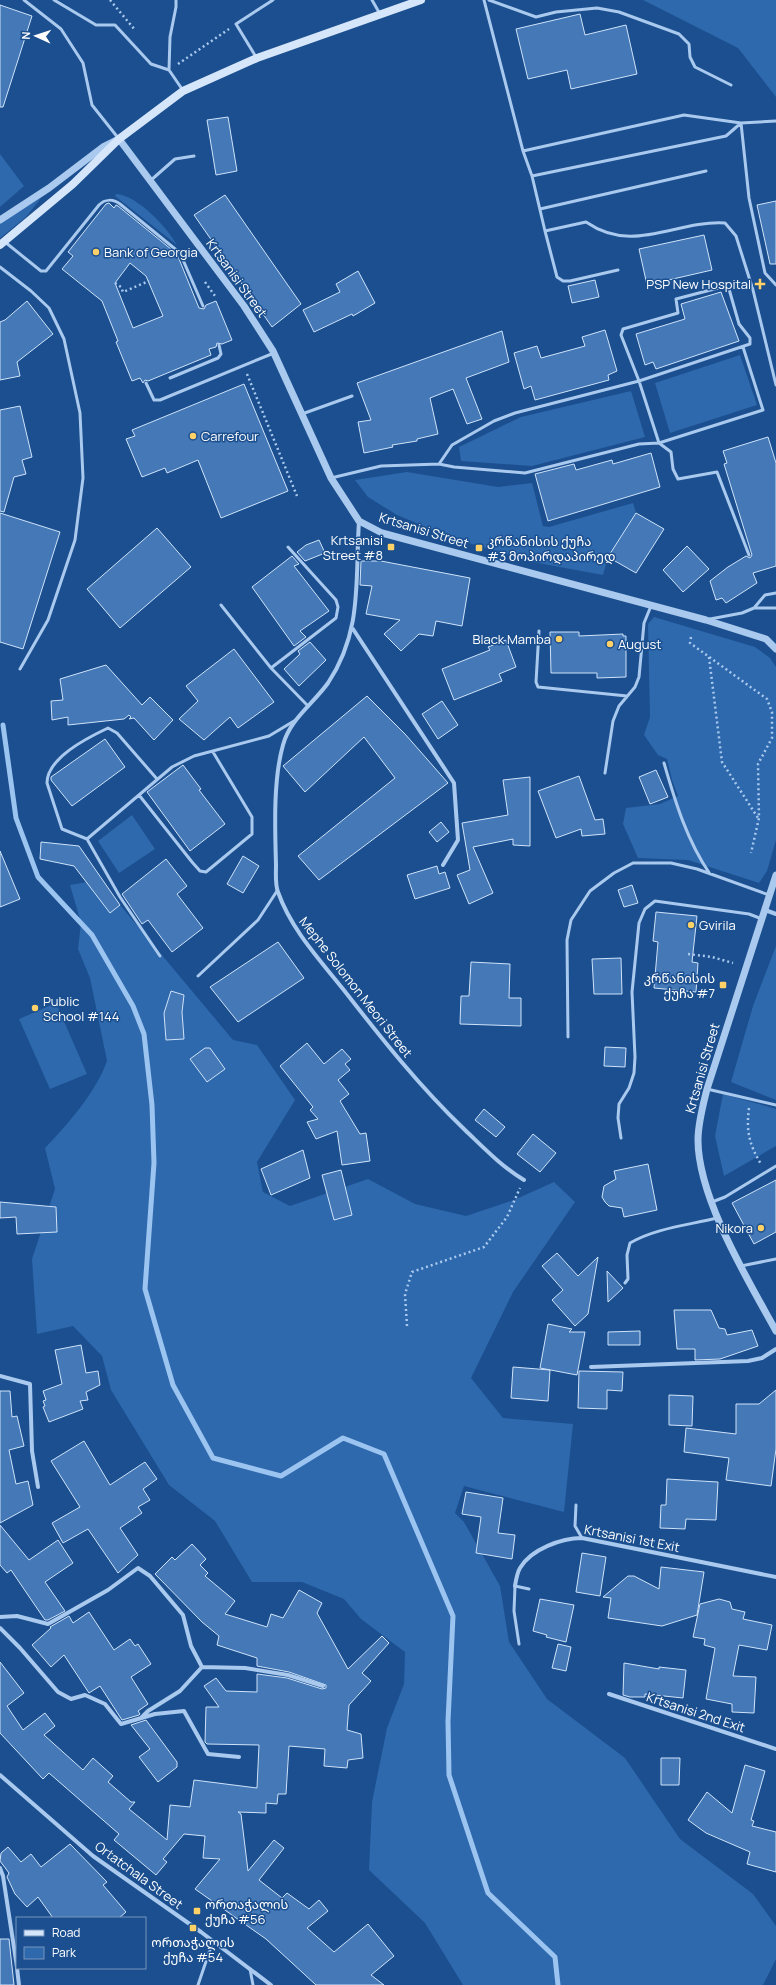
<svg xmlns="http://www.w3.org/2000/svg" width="776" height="1985" font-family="Manrope,'Noto Sans Georgian',sans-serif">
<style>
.green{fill:#2e69ad}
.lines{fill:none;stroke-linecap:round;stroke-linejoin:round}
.stream{stroke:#9cc4f0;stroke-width:5}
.building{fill:#4478b7;stroke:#cfe3fa;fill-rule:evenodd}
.path{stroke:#a9c9ee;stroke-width:2.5;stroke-dasharray:2 3;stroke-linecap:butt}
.service{stroke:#a9c9ee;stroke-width:3}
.minor{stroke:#a9c9ee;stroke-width:4}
.tertiary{stroke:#a9c9ee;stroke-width:7}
.secondary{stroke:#d6e6fa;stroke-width:8}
.poi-dot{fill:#ffd166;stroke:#1b4f8f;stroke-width:1.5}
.labels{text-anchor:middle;stroke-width:3;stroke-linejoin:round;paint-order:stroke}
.poi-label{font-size:13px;fill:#fff;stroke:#1b4f8f;text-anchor:start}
.street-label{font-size:13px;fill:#fff;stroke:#1b4f8f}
</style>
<rect width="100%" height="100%" fill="#1b4f8f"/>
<path class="green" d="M643 0H776V97L738 48Z
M0 154 24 186 0 207Z
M116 194C137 195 167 227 177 245L115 196Z
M41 198 26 217 0 238V223Z
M740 355 757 405 670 433 655 383Z
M631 391 645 437 532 466 461 461 459 447 521 417Z
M407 472 498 487 532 483 543 526 549 527 633 503 636 513 608 557 603 575 538 563 455 539 397 515 368 497 355 480Z
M654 617 755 647 770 658 776 667V840L767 871 759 883 688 860 638 858 623 824 626 808 660 804 678 796 672 780 667 759 658 755 644 735 650 717 648 624Z
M132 815 155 849 119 873 98 841Z
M93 881 120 905 233 1040 257 1045 295 1100 257 1162 263 1192 290 1206 368 1179 415 1204 466 1216 514 1200 554 1182 575 1202 513 1292 471 1378 503 1418 573 1424 564 1512 464 1486 455 1513 464 1522 500 1586 509 1642 547 1699 625 1758 680 1839 753 1894 776 1926V1959L763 1985H463L425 1923 369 1870 372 1802 387 1728 404 1684 405 1652 361 1619 344 1599 302 1582H252L215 1521 169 1485 111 1390 102 1356 73 1326 37 1334 32 1259 55 1189 45 1148C68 1124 96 1092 107 1061L90 978 78 949 81 923 70 885Z
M776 946V1100L731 1082 753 1006Z
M56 1003 87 1074 50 1089 19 1019Z
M723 1094 776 1109V1146L724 1176 715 1136Z"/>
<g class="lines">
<path class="stream" d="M3 725 16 818 38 877 92 935 133 1006 144 1034 152 1105 154 1163 145 1289 173 1385 213 1458 281 1476 343 1438 384 1454 453 1616 448 1721 449 1775 488 1893 555 1957 558 1985"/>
</g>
<path class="building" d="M0 5 32 16 3 107H0Z
M580 14 585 35 626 25 637 74 571 89 567 70 528 79 516 29Z
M228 117 237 171 216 175 207 120Z
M225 195 301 304 272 327 194 215Z
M776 201V264H770L757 205Z
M109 203 114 208 116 205 118 206 177 254 199 308 204 309 206 305 216 301 232 340 222 344 217 343 216 347 209 349 211 355 148 381 145 380 143 383 140 378 132 381 116 342 118 341 102 301 62 269 73 256 68 252 106 204ZM130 263 146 276 163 316 133 328 115 283Z
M704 235 712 270 647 285 639 249Z
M358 271 375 303 353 316 352 314 314 332 303 310 340 292 336 284Z
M595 280 599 297 572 303 568 286Z
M721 292 739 341 656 369 653 362 645 365 636 334 685 319 681 304Z
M27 301 53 334 17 362 20 376 0 380V322L5 320Z
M605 330 617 371 608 375 609 380 535 400 531 386 524 389 514 353 537 346 541 358 585 346 582 337Z
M502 331 509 362 466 378 482 419 467 424 453 389 430 398 438 434 417 439V441L392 445 393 447 364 453 358 422 371 420 357 383Z
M244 384 288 491 221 518 198 460 167 473 165 468 142 477 126 439 135 436 132 430Z
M20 406 32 457 22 460 26 474 14 477 4 512 0 511V410Z
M768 437 776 463V566L753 573 757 583 726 603 722 598 716 600 710 581 728 567 746 556 750 558 752 555 724 464 727 463 723 451Z
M651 453 660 487 548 521 535 474 574 464 576 470 612 460 613 464Z
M0 513 60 532 23 649 0 642Z
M636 513 664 529 636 573 608 557Z
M157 528 191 567 120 628 87 589Z
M319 540 325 553 305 561 297 552 306 545Z
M687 546 709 569 683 592 663 570Z
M292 556 299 564 294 566 329 611 300 631 306 637 294 646 252 587Z
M361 561H381L470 578 462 626 436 621 433 636 419 634 401 651 384 634 400 620 366 614 372 586 360 585Z
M550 632H579V636L623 634V636H626V677L597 678V673H551Z
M506 640 516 667 499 674 502 681 454 700 442 669 490 650 488 647Z
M310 642 326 660 299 686 284 669 300 654 298 651Z
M234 649 274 702 238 728 230 717 204 740 179 719 198 701 186 686Z
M106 665 142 705 150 697 173 720 154 740 134 718 129 719 131 717 129 715 124 719 68 725V717L52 720 51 701 63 700 60 679Z
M367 696 405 734 448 783 319 880 298 856 395 778 364 737 305 792 283 766Z
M442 701 458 725 438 739 422 714Z
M105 739 125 767 72 806 51 780V777Z
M183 765 201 789 199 790 225 824 190 851 147 792Z
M656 770 668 797 650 804 639 777Z
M579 776 595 820 603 819 605 834 582 836 581 829 556 838 538 791Z
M530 777V846L513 845V839L473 847 493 893 469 904 457 875 470 870 462 823 508 815 503 780Z
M441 822 449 832 437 842 429 832Z
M41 842 79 846 120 905 110 913 74 866 40 859Z
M0 851 20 899 0 907Z
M243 856 259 866 243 893 227 884Z
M166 859 187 886 177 894 203 928 172 952 148 920 142 924 122 894Z
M437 866 439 874 445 872 450 888 415 899 407 875Z
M632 885 638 903 624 907 618 890Z
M656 912 697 916 692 962 698 963 696 992 654 988 658 942 653 941Z
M278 942 304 978 238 1022 210 987Z
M621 958 622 994H594L592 959Z
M471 962 510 964 509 998H521V1026L460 1024 461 996H469Z
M171 991 184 995 182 1012 184 1039 166 1040 164 1013Z
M307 1043 324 1064 342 1049 351 1059 345 1064 350 1070 338 1080 349 1094 340 1101 360 1134 366 1133 370 1161 342 1165 337 1131 316 1139 307 1122 318 1119 310 1110 313 1107 280 1066Z
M605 1047 626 1048 625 1067 604 1066Z
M205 1048H210L225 1069 207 1082 190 1059Z
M484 1109 505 1127 496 1137 475 1120Z
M533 1134 556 1153 540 1172 517 1154Z
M303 1150 310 1178 271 1195 261 1169Z
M648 1164 657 1210 624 1217 622 1208 609 1206 605 1202 602 1197 604 1186 616 1179 614 1171Z
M341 1170 352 1215 334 1220 322 1175Z
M776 1180V1232L754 1244 732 1203Z
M0 1202 56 1207 57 1232 17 1234 16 1217 0 1218Z
M557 1253 578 1276 598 1257 588 1314 575 1326 552 1300 563 1290 542 1266Z
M607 1271 623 1288 608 1302Z
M674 1310H711L719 1328 725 1329 727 1335 752 1330 758 1346 720 1359 695 1360V1349H677Z
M548 1324 572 1329 569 1332H585L577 1375 540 1368Z
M640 1331V1345H608V1332Z
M81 1345 86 1373 98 1371 100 1385 86 1392 88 1400 80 1401 83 1409 49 1422 43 1407 45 1406 43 1401 46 1400 43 1391 62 1384 55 1350Z
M513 1367 550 1370 548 1401 511 1398Z
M579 1371 623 1372 622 1391 607 1390V1409L578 1408Z
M776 1390V1449L771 1486 726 1480 729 1458 684 1452 686 1428 736 1434V1404H759Z
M0 1391H10L12 1417 17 1416 24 1446 9 1450 16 1484 28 1481 33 1505 0 1523Z
M669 1395 693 1396 692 1426 669 1425Z
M84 1441 110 1485 145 1462 157 1479 143 1489 150 1500 138 1507 142 1513 120 1528 138 1555 118 1573 88 1529 63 1543 52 1523 80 1507 51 1461Z
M667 1479 718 1482 716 1520 686 1519 685 1529 660 1528 661 1505H666Z
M466 1492 503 1498 498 1533 515 1535 512 1559 476 1553 481 1517 462 1514Z
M0 1525 29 1560 58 1540 73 1563 45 1582 65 1611 48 1620H45L11 1570 7 1573 0 1565Z
M192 1544 206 1559 200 1565 208 1573 205 1576 235 1601 225 1614 267 1627 271 1614 283 1618 299 1590 322 1603 317 1613 348 1669 382 1636 389 1643 362 1673 371 1681 349 1705 347 1730 361 1734 363 1758 348 1760 347 1768 324 1766 325 1749 289 1746 286 1794H278L277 1804 266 1803V1813L238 1812 241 1814 248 1871 274 1840 284 1848 259 1880 282 1898 287 1893 309 1909 319 1900 328 1911 307 1928 334 1952 368 1924 394 1956 371 1975 384 1985H316L266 1939 195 1889 220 1859 203 1858 205 1836 184 1834 163 1859 167 1862 156 1875 114 1840 119 1834 49 1773 43 1779 0 1733V1662L24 1693 7 1706 23 1730 45 1713 55 1726 44 1735 83 1770 93 1758 113 1776 108 1782 131 1802H135L129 1809 167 1840 170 1805 190 1807 194 1780 257 1788 259 1745 207 1744 205 1742 206 1707H219L204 1686 216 1678 226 1691 257 1692V1674L287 1678 322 1689 326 1688V1685L289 1672 257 1666V1658L217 1645 219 1636 202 1622 155 1574 172 1557 175 1560Z
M582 1553 606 1557 600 1596 576 1592Z
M661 1567 704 1572 697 1615 662 1626 608 1618 611 1598 603 1597 628 1576H634L659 1589Z
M540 1599 574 1605 566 1642 546 1637 547 1635 533 1631Z
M719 1599 730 1602 732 1609 745 1612 743 1619 772 1625 767 1650 739 1645 733 1676 756 1677 754 1713 732 1712V1704L706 1699 715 1648 704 1645 705 1639 693 1637 700 1604Z
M89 1612 114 1650 130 1639 135 1646 138 1644 151 1664 131 1677 148 1704 138 1711 140 1714 139 1715 122 1720 100 1686 89 1693 64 1655 51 1667 32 1645 51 1628 50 1627 69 1616 73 1623Z
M558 1644 571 1647 566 1671 552 1668Z
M624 1663 659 1669V1667L686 1670 683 1698 645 1694V1697H630L623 1695Z
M146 1720 177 1762V1767L158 1782 139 1757 150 1749 131 1725Z
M661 1758H680L679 1785H661Z
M745 1765 765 1771 751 1820 754 1821 752 1826 776 1832V1872L747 1864 750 1852 706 1833 688 1820 707 1792 732 1813Z
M70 1844 107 1882 103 1885 126 1912 119 1918H53L38 1897 27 1907 15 1894 7 1877 9 1873 0 1861 1 1853 8 1847 21 1862 31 1854 41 1867Z
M0 1939H9L14 1985H0Z"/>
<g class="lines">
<path class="path" d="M110 0 135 30
M178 64 229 29
M205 282 215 296
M115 283 121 287 123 292 149 281
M247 374 297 496
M691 637 690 643 767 699 772 712V738L758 764 759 818 751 853
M709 657 722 762 758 818
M688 954 712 957 733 963
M749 1108C746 1131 749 1144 761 1164
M407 1326 405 1294 412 1272 484 1247 507 1217 520 1188"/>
<path class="service" d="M24 0 61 29 83 63 92 105 119 139
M54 0 96 25H115L151 64 169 70 182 89
M372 0 380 14
M484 0 523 151 532 176 545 231 586 222C634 255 675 220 725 223L736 236 753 290 776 385
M489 0 536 17 556 12 597 8 619 12 679 34 689 44 690 57 695 67 731 85
M256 57 236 24 273 0
M169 70 170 37 176 7V0
M523 151 684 115 741 123 776 121
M532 176 726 136 741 123 749 198 765 273 776 285
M150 181 175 159 194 156
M540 209 706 171
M545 231 557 277 563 281H570L618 270
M5 242 41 271H46L99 205C105 199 113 199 120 204L180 253 203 306
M0 267 31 291 49 308 64 339 80 413 83 478 75 540 48 620 20 669
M170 378 218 358 221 354 219 345
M146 383 154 400H160L274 353
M302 414 352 396
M439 464 454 467 525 473 639 444 659 443 671 452 673 469 678 479 717 472 749 555
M331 478 381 466 439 464 452 445 494 421 515 413 639 381 750 344V338L739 324 729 289 722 287 676 299 678 313 623 329 621 335 639 381 659 443 763 410 743 347
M221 605 271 668 308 706
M754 608 765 595 776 593
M710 619 742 613 754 608H776
M539 631 536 682 538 687 627 696
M271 668 336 618 338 607 336 600 288 547
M664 763C675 801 687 841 710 874
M605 773 613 721 619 706 635 687 639 677 644 623 651 606
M157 779 117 733 108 728C87 738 47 758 47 783L62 829 87 839 120 897 160 956
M139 795 192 862 200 871 206 872 252 834V817L213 752
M87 839 172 767 194 756 269 736 294 721
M198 976 258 920 277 891
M568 1037 567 940 571 920 590 891 614 873 633 863H671L697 869 769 895
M707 1089 776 1105
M621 1138 618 1118 619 1104 629 1088 634 1073 635 1057 632 992 639 923 645 909 655 901 749 914 762 919
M712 1202 725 1197 776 1166
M741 1266 776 1259
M625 1283 628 1279 627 1255 630 1243C656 1228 689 1225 717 1218
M576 1505 575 1526 582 1538
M519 1644 514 1611 515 1586 529 1589
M250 1969 253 1985
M198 1985 213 1941"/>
<path class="minor" d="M359 521C355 580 363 630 328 683 313 704 290 719 283 745 273 780 275 829 276 865 276 874 275 885 278 892 291 929 319 959 343 989 382 1039 419 1086 465 1130 484 1148 501 1166 524 1180
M353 629 454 783 458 840 443 865
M765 910 776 914
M591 1367 748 1361 762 1358 776 1349
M0 1376 30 1384 32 1451 38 1487
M515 1586C516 1580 517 1573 520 1568 531 1549 562 1538 582 1538L776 1577
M0 1617 17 1616 48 1624 108 1590 138 1568 150 1576 183 1615 191 1646 202 1667 245 1668 288 1675 323 1686
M0 1628 20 1648 58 1692 71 1699 85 1695 105 1704 121 1724 155 1714 184 1711 208 1754 239 1757
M609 1694 776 1749
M141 1718 148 1711 180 1691 202 1667
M0 1775 93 1856 201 1932 271 1985
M0 1868 3 1876 17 1967
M17 1968 19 1985"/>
<path class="tertiary" d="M0 220 49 188 103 147 119 139 244 306 273 351 331 478 359 521 382 533 706 620 766 639 776 649
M776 875 707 1089C703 1105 698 1123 698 1140 698 1198 748 1280 776 1331"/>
<path class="secondary" d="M0 245 73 184 119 139 183 91 257 58 421 0"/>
</g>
<g class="poi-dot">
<circle cx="96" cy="252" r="4"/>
<path d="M758 278h4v4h4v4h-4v4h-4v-4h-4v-4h4z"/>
<circle cx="193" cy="436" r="4"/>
<rect x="387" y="543" width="8" height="8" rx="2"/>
<rect x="475" y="544" width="8" height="8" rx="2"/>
<circle cx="559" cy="639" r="4"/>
<circle cx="610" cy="644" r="4"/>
<circle cx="691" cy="925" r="4"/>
<rect x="719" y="981" width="8" height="8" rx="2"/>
<circle cx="35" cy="1008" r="4"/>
<circle cx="761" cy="1228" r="4"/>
<rect x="193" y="1907" width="8" height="8" rx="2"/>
<rect x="189" y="1924" width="8" height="8" rx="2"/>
</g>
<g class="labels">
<g class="poi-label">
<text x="104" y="257">Bank of Georgia</text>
<text x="751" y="289" text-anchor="end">PSP New Hospital</text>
<text x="201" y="441">Carrefour</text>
<text x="383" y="545" text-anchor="end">Krtsanisi<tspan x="383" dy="15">Street #8</tspan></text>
<text x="487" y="546">კრწანისის ქუჩა<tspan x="487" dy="15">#3 მოპირდაპირედ</tspan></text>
<text x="551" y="644" text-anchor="end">Black Mamba</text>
<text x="618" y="649">August</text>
<text x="699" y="930">Gvirila</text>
<text x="715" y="983" text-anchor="end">კრწანისის<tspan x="715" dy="15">ქუჩა #7</tspan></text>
<text x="43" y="1006">Public<tspan x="43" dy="15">School #144</tspan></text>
<text x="753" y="1233" text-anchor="end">Nikora</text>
<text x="205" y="1909">ორთაჭალის<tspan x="205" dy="15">ქუჩა #56</tspan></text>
<text x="193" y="1947" text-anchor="middle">ორთაჭალის<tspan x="193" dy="15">ქუჩა #54</tspan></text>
</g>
<g class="street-label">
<text transform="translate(237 278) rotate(54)" y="5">Krtsanisi Street</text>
<text transform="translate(424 530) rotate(17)" y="5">Krtsanisi Street</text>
<text transform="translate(356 987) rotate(52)" y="5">Mephe Solomon Meori Street</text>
<text transform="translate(702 1068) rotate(-74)" y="5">Krtsanisi Street</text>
<text transform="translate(632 1538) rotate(11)" y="5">Krtsanisi 1st Exit</text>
<text transform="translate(696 1712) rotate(18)" y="5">Krtsanisi 2nd Exit</text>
<text transform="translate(139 1875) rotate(36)" y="5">Ortatchala Street</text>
</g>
</g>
<rect x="16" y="1917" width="130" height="52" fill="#1b4f8f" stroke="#7695bc"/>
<rect x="24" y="1930" width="20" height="6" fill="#d6e6fa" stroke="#7695bc"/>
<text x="52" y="1937" font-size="12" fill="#ffffff">Road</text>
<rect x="24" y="1947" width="20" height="12" fill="#2e69ad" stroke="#7695bc"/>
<text x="52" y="1957" font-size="12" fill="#ffffff">Park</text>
<g transform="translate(36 36) rotate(273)" stroke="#1b4f8f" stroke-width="3" paint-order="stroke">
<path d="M0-3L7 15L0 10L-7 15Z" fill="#ffffff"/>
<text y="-6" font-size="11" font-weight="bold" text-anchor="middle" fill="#ffffff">N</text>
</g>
</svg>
